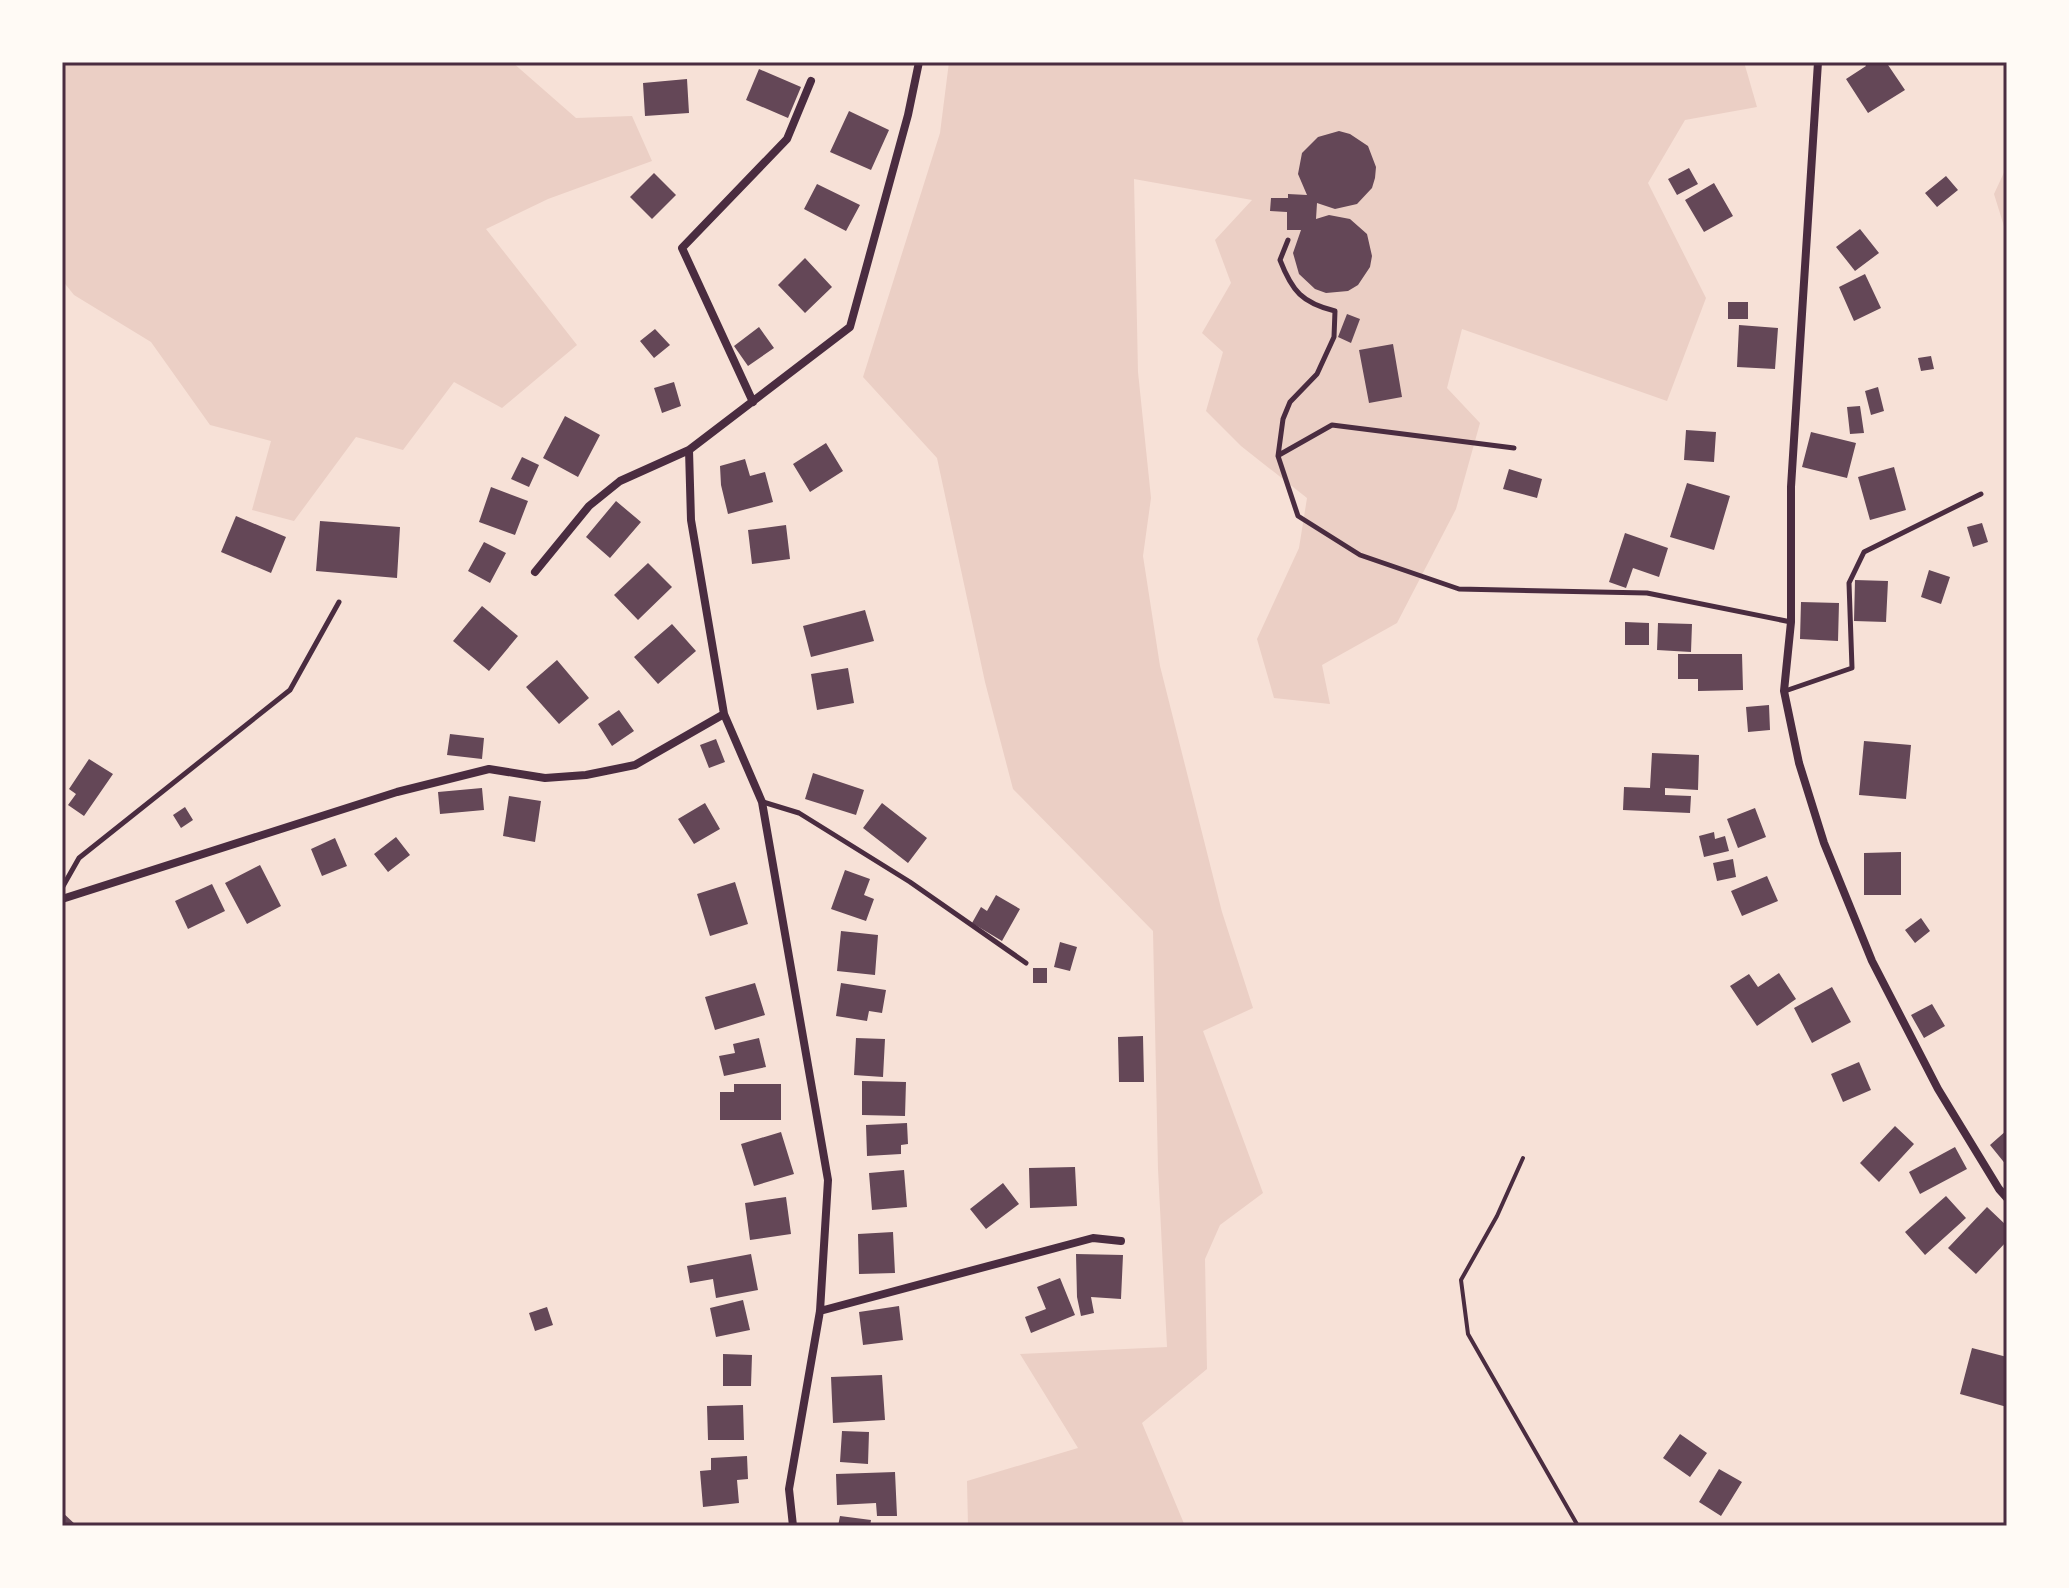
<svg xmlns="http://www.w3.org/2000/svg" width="2069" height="1588" font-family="Cabin,sans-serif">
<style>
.green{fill:#ebcfc5}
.building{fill:#644757}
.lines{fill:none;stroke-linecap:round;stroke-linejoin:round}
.path{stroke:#4a2c40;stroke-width:4}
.service{stroke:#4a2c40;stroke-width:5}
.minor{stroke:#4a2c40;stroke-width:8}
.neatline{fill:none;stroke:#4a2c40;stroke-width:3}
</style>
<rect width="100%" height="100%" fill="#f7e1d7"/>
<path class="green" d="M62 62H512L576 118 632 116 652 161 548 199 486 229 577 345 502 408 454 382 403 450 356 437 294 521 252 510 271 441 210 425 151 342 74 295 62 280Z
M949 62H1744L1757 107 1685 120 1648 183 1706 298 1667 401 1462 329 1447 388 1480 423 1456 509 1397 623 1322 665 1330 704 1274 698 1257 639 1299 548 1307 498 1241 446 1206 411 1223 352 1202 333 1231 283 1215 240 1252 200 1134 179 1138 372 1151 498 1143 556 1160 666 1222 912 1253 1008 1203 1031 1263 1193 1220 1225 1205 1259 1207 1369 1142 1423 1185 1526H968L967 1481 1078 1448 1020 1354 1167 1347 1158 1169 1153 931 1013 789 985 682 937 458 863 377 940 133Z
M2007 166V236L1994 194Z"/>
<path class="building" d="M1864 62H1886L1905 90 1868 113 1846 79 1866 66Z
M759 69 801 87 788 118 746 100Z
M687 79 689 113 645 116 643 83Z
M849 111 889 130 871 170 830 152Z
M1339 131 1350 134 1368 146 1376 167 1375 178 1372 188 1357 204 1335 209 1317 203 1316 219 1329 215 1350 219 1367 234 1372 256 1370 267 1358 285 1348 291 1326 293 1315 289 1299 274 1293 253 1301 230H1287V212L1270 211 1271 198H1288V194L1307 195 1298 174 1302 153 1318 137Z
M1689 168 1698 184 1677 195 1668 179Z
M654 173 676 195 652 219 630 197Z
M1946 176 1958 190 1937 207 1925 193Z
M1714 183 1733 216 1704 232 1685 200Z
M817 184 860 205 846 231 804 209Z
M1860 229 1879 253 1855 271 1836 247Z
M805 258 832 287 805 313 778 285Z
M1865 274 1881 308 1854 321 1839 287Z
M1728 302H1748V319H1728Z
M1347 314 1360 319 1351 343 1338 337Z
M1739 325 1778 328 1775 369 1737 367Z
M759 327 774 348 748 366 734 346Z
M655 329 670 345 654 358 640 341Z
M1393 344 1402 397 1369 403 1359 350Z
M1931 356 1934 369 1921 371 1918 358Z
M674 382 681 406 662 413 654 388Z
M1878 387 1884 411 1871 415 1865 391Z
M1860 406 1864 433 1850 434 1847 407Z
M565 416 600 435 578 477 543 458Z
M1686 430 1716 432 1714 462 1684 460Z
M1811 432 1856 443 1847 478 1802 467Z
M826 443 843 471 810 492 793 464Z
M522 457 539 465 529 487 511 479Z
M745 459 750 476 765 472 773 502 728 514 721 485 720 466Z
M1894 467 1906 510 1870 520 1858 477Z
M1509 469 1542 479 1537 498 1503 489Z
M1687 483 1730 496 1714 550 1670 537Z
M491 487 528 501 515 535 479 522Z
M616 501 641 522 610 558 586 537Z
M236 516 286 537 271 573 221 552Z
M320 521 400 527 397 578 316 571Z
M1982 523 1988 542 1973 547 1967 527Z
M786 525 790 559 752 564 748 530Z
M1625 533 1668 548 1659 577 1633 568 1626 588 1609 582Z
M484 542 506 553 490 583 468 571Z
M648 563 672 587 638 620 614 595Z
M1929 570 1950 577 1941 604 1921 597Z
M1855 580 1888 581 1886 622 1854 621Z
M1801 602 1839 603 1838 641 1800 639Z
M482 606 518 636 489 671 453 641Z
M865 610 874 641 811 657 803 626Z
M1625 622 1649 623V645H1625Z
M1658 623 1692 624 1691 652 1657 650Z
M672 624 696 651 658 684 634 657Z
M1678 654H1742L1743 690 1698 691V679H1678Z
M557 660 589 698 559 724 526 687Z
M848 668 854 703 817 710 811 674Z
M1769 705 1770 730 1748 732 1746 707Z
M619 710 634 731 612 746 598 724Z
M450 734 484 738 482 759 447 755Z
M716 739 725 762 709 768 700 745Z
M1864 741 1911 745 1906 799 1859 795Z
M1652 753 1699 755 1698 790 1665 788V795L1691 796 1690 813 1623 810 1624 787 1650 788Z
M89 759 113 774 84 816 68 805 76 794 69 789Z
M813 773 864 790 856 815 805 799Z
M482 788 484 810 440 814 438 792Z
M509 796 541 801 535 842 503 836Z
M705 803 720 829 694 844 678 819Z
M882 803 927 838 908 863 863 828Z
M185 807 193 820 181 828 173 815Z
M1755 808 1766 837 1738 848 1727 819Z
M1714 832 1715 839 1725 836 1729 851 1704 857 1699 836Z
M396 837 410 855 388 872 374 854Z
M335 838 347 866 322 876 311 849Z
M1901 852V895H1864V853Z
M1733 859 1736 877 1717 881 1713 863Z
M260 865 281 906 247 924 225 883Z
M845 870 870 879 864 895 874 899 866 921 831 909Z
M1767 876 1778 901 1742 916 1731 891Z
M735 882 748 924 710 936 697 894Z
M212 884 225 911 188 929 175 901Z
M996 895 1020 909 1002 941 972 923 981 907 987 911Z
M1921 918 1930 931 1915 943 1905 930Z
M841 931 878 935 875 975 837 971Z
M1060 942 1077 947 1070 971 1054 967Z
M1033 968H1047V983H1033Z
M1779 973 1796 999 1757 1026 1730 986 1749 974 1758 987Z
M755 983 765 1015 715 1030 705 997Z
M841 983 886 990 882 1013 869 1011 867 1021 836 1016Z
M1832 987 1851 1022 1812 1043 1794 1008Z
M1932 1004 1945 1026 1924 1038 1911 1015Z
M1143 1036 1144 1082H1119L1118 1037Z
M759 1038 766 1067 724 1076 719 1056 735 1053 733 1044Z
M856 1038 885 1039 883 1077 854 1075Z
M1859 1062 1871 1090 1843 1102 1831 1074Z
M862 1081 906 1082 905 1116 862 1115Z
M734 1084H781V1120H720V1092H734Z
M907 1123 908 1144 901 1145V1154L867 1156 866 1125Z
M1895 1126 1914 1144 1879 1182 1860 1163Z
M2007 1130V1166L1990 1145Z
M781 1132 794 1174 754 1186 741 1144Z
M1955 1147 1967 1169 1920 1194 1909 1172Z
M1075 1167 1077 1206 1030 1208 1029 1168Z
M904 1170 907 1207 872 1210 869 1173Z
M1003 1183 1019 1204 986 1229 970 1209Z
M1946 1196 1966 1218 1925 1255 1905 1232Z
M786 1197 791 1234 750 1240 745 1203Z
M1987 1207 2007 1226V1241L1976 1274 1948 1248Z
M893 1232 895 1273 859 1274 858 1234Z
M751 1254 758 1290 716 1298 713 1279 690 1283 687 1266Z
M1076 1254 1123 1255 1121 1299 1091 1297 1094 1313 1081 1316 1077 1297Z
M1060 1278 1075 1315 1031 1333 1025 1317 1046 1309 1037 1287Z
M743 1300 750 1330 716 1337 710 1308Z
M899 1306 903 1340 863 1345 859 1312Z
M547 1307 553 1325 535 1331 529 1313Z
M1972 1348 2007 1357V1407L1960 1394Z
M723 1354 752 1355 751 1386H723Z
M882 1375 885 1420 833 1423 831 1377Z
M743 1405 744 1440H708L707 1406Z
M842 1431 869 1432 868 1464 840 1462Z
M1680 1434 1707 1453 1690 1477 1663 1458Z
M747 1456 748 1479 737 1480 739 1503 703 1507 700 1471 711 1470V1458Z
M1719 1469 1742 1482 1721 1516 1699 1502Z
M895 1472 897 1516H877L876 1503 837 1505 836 1474Z
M62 1512 77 1526H62Z
M840 1516 871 1520 870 1526H838Z"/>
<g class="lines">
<path class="path" d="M1523 1158 1497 1216 1461 1280 1468 1334 1578 1526"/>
<path class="service" d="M1288 240 1280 260C1292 291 1302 303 1335 311L1334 337 1317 374 1290 402 1283 419 1278 456 1298 516 1360 555 1459 589 1647 593 1791 622
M1279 455 1332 425 1514 448
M1785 691 1852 668 1849 583 1864 552 1981 494
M763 802 799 813 910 882 1026 963
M62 888 79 858 290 690 339 602"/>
<path class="minor" d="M1818 62 1791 487V622L1784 691 1799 763 1824 843 1872 961 1938 1089 1999 1189 2007 1198
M753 402 682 248 787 139 811 81
M535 572 589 506 620 481 689 450
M62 899 397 792 489 769 545 778 586 775 635 765 724 714
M820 1311 1093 1238 1121 1241
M793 1526 789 1489 820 1311 828 1180 762 802 724 714 691 520 689 450 850 327 908 115 919 62"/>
</g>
<rect width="2069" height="1588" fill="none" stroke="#fffaf5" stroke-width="128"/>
<rect x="64" y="64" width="1941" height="1460" class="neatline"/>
</svg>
